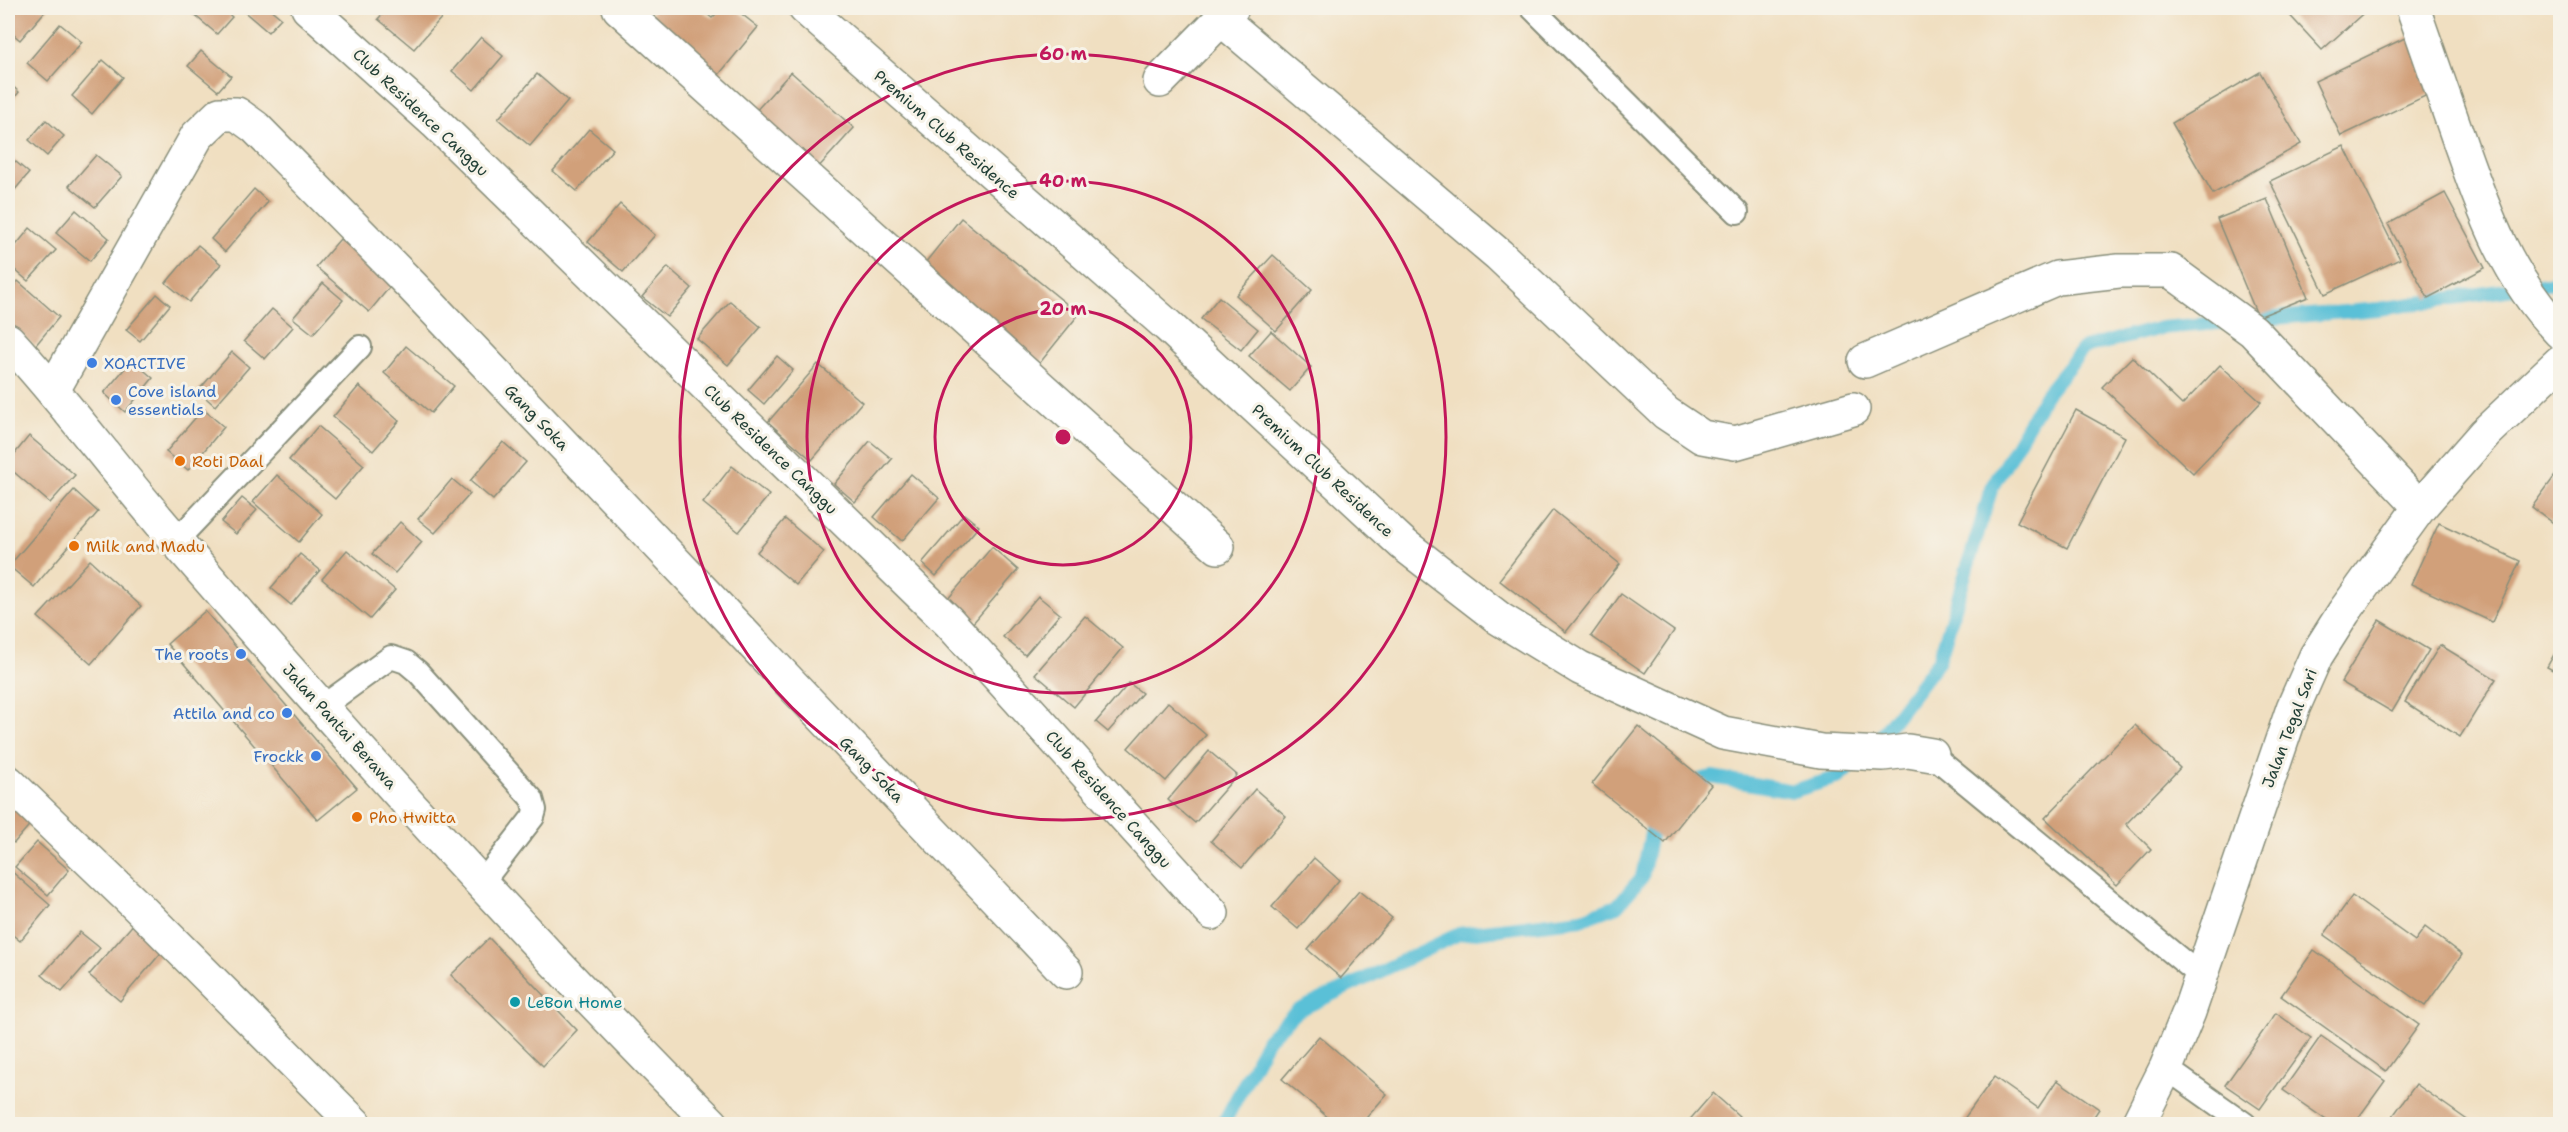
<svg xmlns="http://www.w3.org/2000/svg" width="2568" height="1132" font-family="'Shantell Sans',sans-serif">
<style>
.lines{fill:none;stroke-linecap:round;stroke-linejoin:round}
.stream{stroke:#5ac0d7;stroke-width:14}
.building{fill:#d1a07a}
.lane-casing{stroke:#888e7a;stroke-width:26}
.street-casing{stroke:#888e7a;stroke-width:36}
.secondary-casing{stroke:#888e7a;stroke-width:36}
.lane{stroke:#fff;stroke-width:22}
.street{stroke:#fff;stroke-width:33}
.secondary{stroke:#fff;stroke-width:33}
.ring{fill:none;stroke:#c2185b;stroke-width:3}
.shop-dot{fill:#3f7fe0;stroke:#f7f3e8;stroke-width:2}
.food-dot{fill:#e8710a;stroke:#f7f3e8;stroke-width:2}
.culture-dot{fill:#0f9aa8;stroke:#f7f3e8;stroke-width:2}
.labels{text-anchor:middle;stroke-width:6;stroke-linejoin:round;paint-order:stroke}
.street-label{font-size:16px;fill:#1f3d34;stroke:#f7f3e8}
.shop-label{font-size:16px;fill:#366cbe;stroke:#f7f3e8;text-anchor:end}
.food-label{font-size:16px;fill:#c56008;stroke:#f7f3e8;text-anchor:start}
.culture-label{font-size:16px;fill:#0d838f;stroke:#f7f3e8;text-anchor:start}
.centre{fill:#c2185b;stroke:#f7f3e8;stroke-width:3}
.ring-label{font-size:18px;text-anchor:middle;font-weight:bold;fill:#c2185b;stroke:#f7f3e8;stroke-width:6;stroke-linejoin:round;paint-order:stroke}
</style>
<rect width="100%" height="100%" fill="#f7f3e8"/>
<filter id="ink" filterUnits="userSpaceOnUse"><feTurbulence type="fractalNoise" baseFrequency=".0167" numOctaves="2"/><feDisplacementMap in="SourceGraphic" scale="12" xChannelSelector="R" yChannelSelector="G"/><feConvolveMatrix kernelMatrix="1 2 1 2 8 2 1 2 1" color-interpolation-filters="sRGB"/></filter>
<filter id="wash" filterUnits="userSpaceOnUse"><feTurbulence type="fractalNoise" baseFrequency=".008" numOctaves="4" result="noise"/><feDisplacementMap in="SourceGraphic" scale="24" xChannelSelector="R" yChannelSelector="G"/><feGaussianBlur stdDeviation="1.35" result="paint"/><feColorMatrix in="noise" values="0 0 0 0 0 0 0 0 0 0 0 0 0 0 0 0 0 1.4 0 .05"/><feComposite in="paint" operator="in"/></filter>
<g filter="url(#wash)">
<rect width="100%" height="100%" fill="#f0dfc1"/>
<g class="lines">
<g class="stream">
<path d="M1685,783L1712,777L1793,791L1839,777L1873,747L1939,660L1992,487L2046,394L2084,348L2161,328L2379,309L2560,282"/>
<path d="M1223,1124L1268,1039L1297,1011L1459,934L1582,919L1617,906L1642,877L1655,815"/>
</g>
</g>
<g id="blocks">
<g class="building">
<path d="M8,8H48L20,40L8,30Z"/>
<path d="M186,8H222L232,17L217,34Z"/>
<path d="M240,8H269L281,18L268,32Z"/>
<path d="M388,8H450L414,49L378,19Z"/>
<path d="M656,8H699L712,18L722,8H734L758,27L717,77L647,19Z"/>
<path d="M2283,8H2369L2322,50Z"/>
<path d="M60,24L82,42L48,81L27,63Z"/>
<path d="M2411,35L2438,90L2341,136L2315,81Z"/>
<path d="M481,37L503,56L474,90L452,71Z"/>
<path d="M201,51L231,76L218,91L188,66Z"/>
<path d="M103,60L123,77L92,114L72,96Z"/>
<path d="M791,72L854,128L816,170L753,114Z"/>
<path d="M2260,72L2301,144L2213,194L2172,123Z"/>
<path d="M537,74L568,101L530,146L498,119Z"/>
<path d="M8,82L19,92L8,106Z"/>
<path d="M46,120L64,136L47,156L29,140Z"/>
<path d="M589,129L613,149L577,191L553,171Z"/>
<path d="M2344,146L2400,259L2325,294L2270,181Z"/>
<path d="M96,155L122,176L95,207L69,186Z"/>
<path d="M9,156L29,173L8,198V158Z"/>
<path d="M254,189L268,202L225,252L211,239Z"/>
<path d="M2445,193L2485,268L2428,298L2388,224Z"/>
<path d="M2267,199L2308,297L2258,317L2217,219Z"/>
<path d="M620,204L655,235L623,272L588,242Z"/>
<path d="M76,210L109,238L90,261L56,233Z"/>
<path d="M961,218L1079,314L1035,369L917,273Z"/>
<path d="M30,228L56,250L28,281L8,264V255Z"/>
<path d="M340,239L392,284L369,312L316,267Z"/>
<path d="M198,245L221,264L189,302L166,283Z"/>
<path d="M1273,255L1312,290L1276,331L1236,295Z"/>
<path d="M668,267L692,288L667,317L642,297Z"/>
<path d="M18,281L59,317L35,346L8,323V293Z"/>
<path d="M323,283L343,300L313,334L293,318Z"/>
<path d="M157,294L170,305L140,341L126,330Z"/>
<path d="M1219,297L1258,329L1241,350L1201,319Z"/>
<path d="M730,301L761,327L728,365L697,339Z"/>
<path d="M272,309L293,327L265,359L244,341Z"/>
<path d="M1271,331L1311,367L1290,391L1249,356Z"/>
<path d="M406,346L454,386L431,413L384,373Z"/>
<path d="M232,352L249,367L215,406L198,391Z"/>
<path d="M777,356L793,370L764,404L748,390Z"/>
<path d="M2132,357L2182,405L2220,365L2261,402L2193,473L2102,387Z"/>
<path d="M132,360L153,378L125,412L104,393Z"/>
<path d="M818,364L862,402L812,460L768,422Z"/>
<path d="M359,386L399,421L373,451L333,417Z"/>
<path d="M203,409L224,427L188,470L166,452Z"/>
<path d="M2076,410L2125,437L2067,548L2017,522Z"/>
<path d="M318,426L364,465L335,499L289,460Z"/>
<path d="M29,436L75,475L50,503L8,467V462Z"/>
<path d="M870,441L892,459L855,502L834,484Z"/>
<path d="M503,442L526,462L493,500L470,481Z"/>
<path d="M732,466L769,495L739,532L703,503Z"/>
<path d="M2560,469V528L2532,507Z"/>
<path d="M911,474L939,498L902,541L874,517Z"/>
<path d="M277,475L322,514L299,542L253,502Z"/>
<path d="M452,479L470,494L435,533L418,519Z"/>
<path d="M74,490L98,512L34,587L9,566Z"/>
<path d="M242,498L257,510L236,534L221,522Z"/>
<path d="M1553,510L1620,564L1566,632L1499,580Z"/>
<path d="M964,514L979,526L936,576L922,563Z"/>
<path d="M785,519L824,552L796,585L757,552Z"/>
<path d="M400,522L422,542L395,573L372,554Z"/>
<path d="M2439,523L2520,561L2492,622L2411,584Z"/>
<path d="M992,547L1018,570L973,623L947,600Z"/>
<path d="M347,550L395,590L370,619L322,579Z"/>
<path d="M300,554L320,570L291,605L271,588Z"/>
<path d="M90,560L141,606L91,664L38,617Z"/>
<path d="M1621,594L1674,631L1645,673L1591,636Z"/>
<path d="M1038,596L1060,614L1025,655L1003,637Z"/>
<path d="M205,611L357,788L318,820L167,644Z"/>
<path d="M1085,616L1123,648L1074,707L1035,674Z"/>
<path d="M2379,620L2429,650L2392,712L2341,682Z"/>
<path d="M2560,644V674L2547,667Z"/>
<path d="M2440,645L2496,679L2460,737L2405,702Z"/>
<path d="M1129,683L1142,693L1108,732L1096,722Z"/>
<path d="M1168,702L1206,735L1166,781L1128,748Z"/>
<path d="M2135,725L2180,768L2126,824L2151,849L2117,885L2045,818Z"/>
<path d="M1638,726L1711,785L1665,843L1592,784Z"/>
<path d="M1209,751L1237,775L1195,823L1168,800Z"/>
<path d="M1255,789L1286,816L1242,868L1211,841Z"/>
<path d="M8,799L33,821L14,843L8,838Z"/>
<path d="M37,842L69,870L48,895L15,867Z"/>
<path d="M1314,858L1339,880L1298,929L1272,907Z"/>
<path d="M10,870L50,905L20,941L8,931V873Z"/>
<path d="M1359,891L1392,918L1341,978L1308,950Z"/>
<path d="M2352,896L2415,941L2425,927L2462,955L2425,1006L2324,935Z"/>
<path d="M136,921L166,947L120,1001L89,975Z"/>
<path d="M80,932L100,948L62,992L42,975Z"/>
<path d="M489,938L577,1030L543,1066L451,975Z"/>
<path d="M2314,950L2419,1025L2386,1071L2281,996Z"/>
<path d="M2276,1013L2311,1038L2260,1109L2225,1085Z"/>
<path d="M1319,1036L1387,1094L1361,1124H1336L1282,1079Z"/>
<path d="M2321,1036L2385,1081L2354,1124H2332L2283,1090Z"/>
<path d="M1994,1077L2038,1108L2057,1080L2099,1109L2089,1124H1963L1961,1123Z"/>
<path d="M2416,1084L2463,1117L2473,1124H2387Z"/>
<path d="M1713,1093L1739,1116L1731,1124H1686Z"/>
</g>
</g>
</g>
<g filter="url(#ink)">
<use href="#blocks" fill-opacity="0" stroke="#888e7a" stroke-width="1.5"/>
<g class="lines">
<defs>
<g id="lane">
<path d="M1532,8L1737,212"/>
<path d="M176,541L360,347"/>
<path d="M322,707L391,657L406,662L418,672L532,799L535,810L533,817L481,884"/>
<path d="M1932,755L2202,977"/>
<path d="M2166,1068L2245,1124"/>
</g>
<g id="street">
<path d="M308,8L436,123L949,622L1212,913"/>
<path d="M619,8L1218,547"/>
<path d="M805,8L1168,326L1403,544L1500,619L1580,668L1723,733L1821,751L1883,754L1908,751L1932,755"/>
<path d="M2413,8C2429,53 2444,98 2460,143C2485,214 2507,277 2560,332"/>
<path d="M1220,18L1499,255L1666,413L1702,437L1735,443L1853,409"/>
<path d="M1160,81L1232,8"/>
<path d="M1865,361L2057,278L2119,271H2171L2253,331L2420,507"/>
<path d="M53,390L197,136L220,114H237L255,127L413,287L1066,972"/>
<path d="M8,782L137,906L355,1124"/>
<path d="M2138,1124L2166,1068L2189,1012L2293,708L2316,656L2344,612L2420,507L2485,433L2560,362"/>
</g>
<path id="secondary" d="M8,340C68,405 120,477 178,543C350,742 526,938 712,1124"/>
</defs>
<use href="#lane" class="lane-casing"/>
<use href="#street" class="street-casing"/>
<use href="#secondary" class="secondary-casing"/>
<use href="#lane" class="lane"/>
<use href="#street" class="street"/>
<use href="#secondary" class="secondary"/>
</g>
</g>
<g class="ring">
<circle cx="1063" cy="437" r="128"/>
<circle cx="1063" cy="437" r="256"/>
<circle cx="1063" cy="437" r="383"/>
</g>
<g class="shop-dot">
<circle cx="92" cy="363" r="6"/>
<circle cx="116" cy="400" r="6"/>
<circle cx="241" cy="654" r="6"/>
<circle cx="287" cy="713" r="6"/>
<circle cx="316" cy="756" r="6"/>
</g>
<g class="food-dot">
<circle cx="180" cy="461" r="6"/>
<circle cx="74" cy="546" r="6"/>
<circle cx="357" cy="817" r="6"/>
</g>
<circle class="culture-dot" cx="515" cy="1002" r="6"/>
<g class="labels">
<g class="street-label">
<text transform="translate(421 112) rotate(43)" y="6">Club Residence Canggu</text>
<text transform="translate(947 134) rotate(41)" y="6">Premium Club Residence</text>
<text transform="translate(537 417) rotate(46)" y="6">Gang Soka</text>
<text transform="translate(771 449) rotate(44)" y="6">Club Residence Canggu</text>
<text transform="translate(1323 470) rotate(43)" y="6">Premium Club Residence</text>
<text transform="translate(340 726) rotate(48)" y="6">Jalan Pantai Berawa</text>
<text transform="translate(2289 728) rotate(-69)" y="6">Jalan Tegal Sari</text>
<text transform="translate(872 769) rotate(46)" y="6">Gang Soka</text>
<text transform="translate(1109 799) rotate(48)" y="6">Club Residence Canggu</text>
</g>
<g class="shop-label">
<text x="104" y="369" text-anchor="start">XOACTIVE</text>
<text x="128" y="397" text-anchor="start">Cove island<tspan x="128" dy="18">essentials</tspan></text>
<text x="229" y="660">The roots</text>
<text x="275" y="719">Attila and co</text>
<text x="304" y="762">Frockk</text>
</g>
<g class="food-label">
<text x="192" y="467">Roti Daal</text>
<text x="86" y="552">Milk and Madu</text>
<text x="369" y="823">Pho Hwitta</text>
</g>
<g class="culture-label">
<text x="527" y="1008">LeBon Home</text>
</g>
</g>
<circle cx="1063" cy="437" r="9" class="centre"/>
<g class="ring-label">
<text x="1063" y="60">60 m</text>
<text x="1063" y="187">40 m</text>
<text x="1063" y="315">20 m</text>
</g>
<rect width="2568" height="1132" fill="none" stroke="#f7f3e8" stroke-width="30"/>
</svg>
